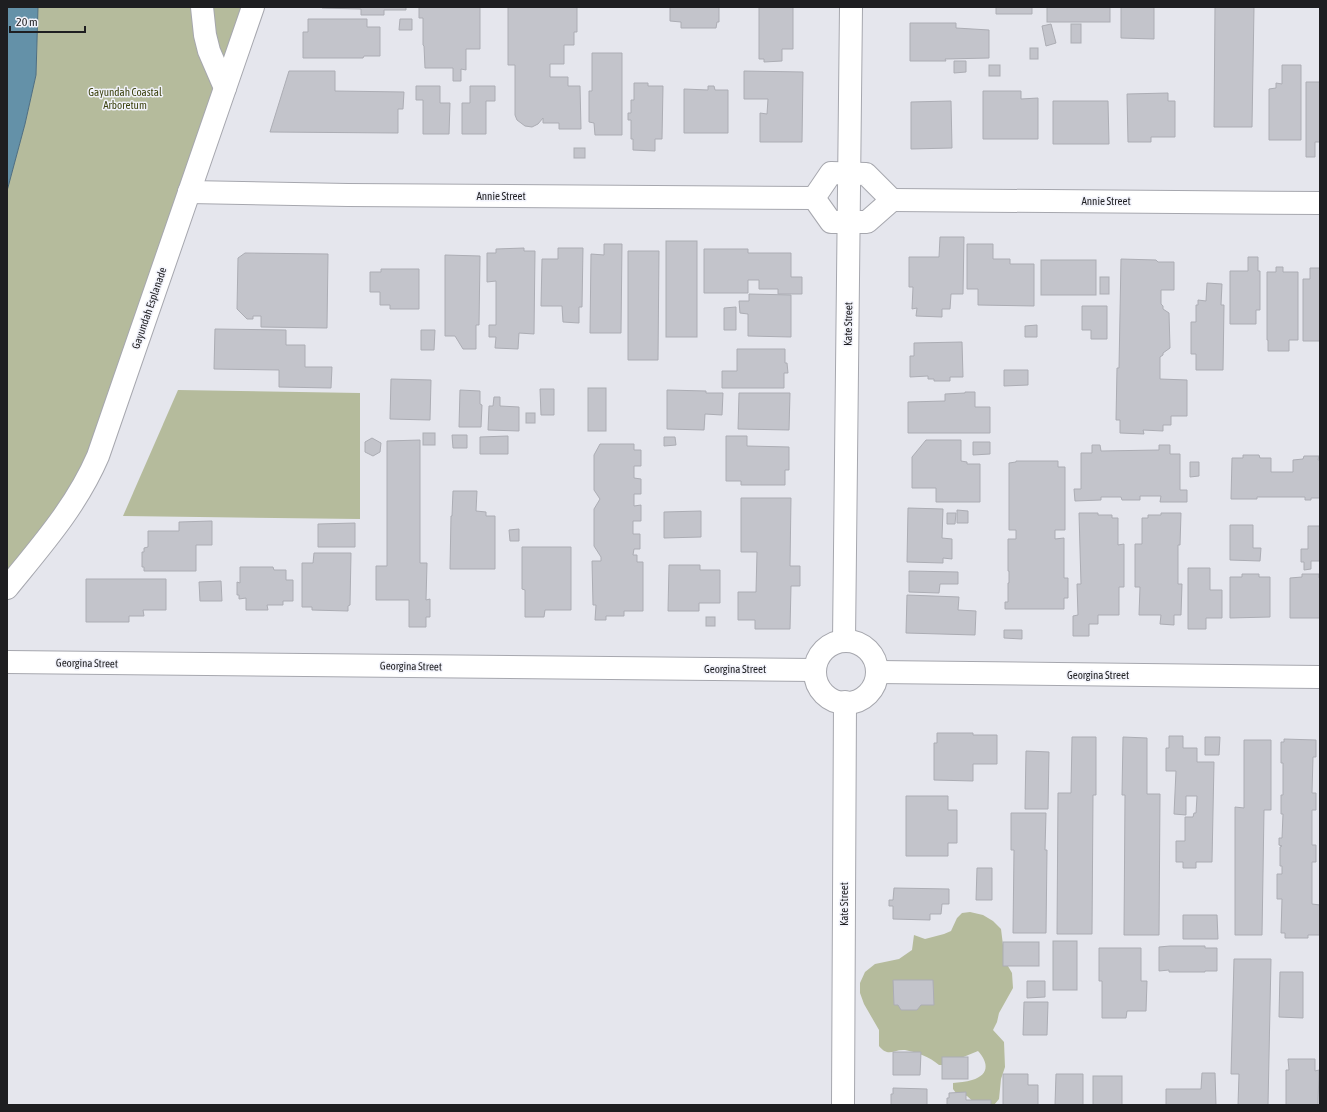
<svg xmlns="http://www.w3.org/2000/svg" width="1327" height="1112" font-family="'Asap Condensed',sans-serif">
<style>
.green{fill:#b5bb9c}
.water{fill:#6491a8;stroke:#4f6e80}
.building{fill:#c3c4cb;stroke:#acadb4}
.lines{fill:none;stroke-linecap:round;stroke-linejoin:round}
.minor-casing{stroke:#a6a7ae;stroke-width:24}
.minor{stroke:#fff;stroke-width:22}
.labels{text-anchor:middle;stroke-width:3;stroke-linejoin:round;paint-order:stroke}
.park-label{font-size:11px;fill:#3c420f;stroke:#f2f3fb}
.street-label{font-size:11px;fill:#1e1e21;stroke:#f2f3fb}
</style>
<rect width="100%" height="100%" fill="#e5e6ed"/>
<g class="green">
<path d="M38,7H253L98,456L7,588V191L25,124L36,75Z"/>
<path d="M178,390L360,393V519L123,516Z"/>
<path d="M970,912L983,915L993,921L1001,929L1005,961L1012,973L1013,988L999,1013L997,1022L993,1030L1004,1042L1005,1067L1001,1079L999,1099L994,1105H977L967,1096L956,1093L953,1089V1083C959,1082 966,1082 972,1080C989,1075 989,1063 978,1051L944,1065H939C930,1057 916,1052 905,1050C893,1049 889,1058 879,1046V1030L864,1004L860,993V983L865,972L875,964L899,959L912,950L914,935L925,939L944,934L951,931L957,918L962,913Z"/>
</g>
<path class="water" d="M7,7H38L36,75L25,124L7,191Z"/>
<g class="building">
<path d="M322,7H406V10H384V15H361V9L322,8Z"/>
<path d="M419,7H480V49H466V70L461,69V81H453V68H425L424,46L423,45V18H419Z"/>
<path d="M508,7H577V32H574V45H564V64H550V77H568V86H580L581,129H559V123H543V118L538,124L532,127L525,126L517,120L515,115V65H508Z"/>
<path d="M670,7H719V22H717L716,28H681V22L670,21Z"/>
<path d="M759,7H793V49H782V61L764,62V59H759Z"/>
<path d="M913,7H1032V14H996V7Z"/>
<rect x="1047" y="7" width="63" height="15"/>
<path d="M1121,7H1154V39L1121,38Z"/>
<path d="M1215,7H1254L1252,127H1214Z"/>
<path d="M308,19H367V27H380V56H364L363,58H303V32H308Z"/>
<path d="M400,19H412V30H399Z"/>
<path d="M910,23H956V28L989,30V58L945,59L946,61H910Z"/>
<path d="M1051,24L1056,43L1046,46L1042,26Z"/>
<rect x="1071" y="24" width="10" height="19"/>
<rect x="1030" y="48" width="8" height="11"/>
<path d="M592,53H622V135H595L594,123L589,122V91H592Z"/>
<path d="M954,61H966V72L954,73Z"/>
<rect x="989" y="65" width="11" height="11"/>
<path d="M1282,65H1301V140H1269V89L1276,88V83L1282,84Z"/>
<path d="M289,71H335V91L404,92L403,109H398V133L270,132Z"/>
<path d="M744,71L803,72L802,142H760V113L767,114L768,99H744Z"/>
<path d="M1306,82H1320V142H1315V157H1306Z"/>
<path d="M634,83H648V86H663L662,139H655V151L633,150V139H631V120H628V113H631V100H634Z"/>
<path d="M416,86H440V103H450L449,134H423V100H416Z"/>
<path d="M470,86H495V101H486V134H462V103H470Z"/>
<path d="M708,86H714L715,90H728V133H684V89L708,90Z"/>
<path d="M983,91H1021V99L1038,98V139H983Z"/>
<path d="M1168,93V101H1175V137H1151V142H1128L1127,94Z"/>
<path d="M951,101L952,148L911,149V102Z"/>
<path d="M1053,101H1108L1109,144H1053Z"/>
<rect x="574" y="148" width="11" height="10"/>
<path d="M940,237H964L963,294H951L950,309H942V317L916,316L917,308L912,309L913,287H909V257H939Z"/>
<rect x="666" y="241" width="31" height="96"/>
<path d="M604,244H622L621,333H590L591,254L604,255Z"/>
<path d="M967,244H993V259H1010V264H1034V306L978,305V289H967Z"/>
<path d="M524,248V251H535L534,334L519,333L518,349L495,348L496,337H489V325H496V281L487,282V253H496V249Z"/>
<path d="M558,248H583L582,307H579V323L563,322L562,306H541L542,259H558Z"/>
<path d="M704,249H748V253H791V277H802V294H778V289H759V280H748V293H704Z"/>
<path d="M628,251H659L658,360H628Z"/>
<path d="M245,253L328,254L327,328L261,327V316H253V319H247L237,309L238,258Z"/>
<path d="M445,255L480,256L479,325H476V349H463L455,336H445Z"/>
<path d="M1248,257H1258V271H1260V310H1256V324H1230V271H1248Z"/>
<path d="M1121,259L1156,260L1158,262H1174V290H1161V304L1163,306V309L1169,313L1170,348L1163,353V355L1160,357V379L1187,380V416H1171V425H1163V431L1143,430L1144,434L1120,433V420H1116L1117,368H1119Z"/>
<rect x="1041" y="260" width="55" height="35"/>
<path d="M1276,267H1283V272H1298V340H1289V351H1268V340H1267V272H1276Z"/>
<path d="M1310,268H1320V341H1303V279H1310Z"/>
<path d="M381,269H419V309H390V305H380V292H370V272H381Z"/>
<rect x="1100" y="277" width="9" height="17"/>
<path d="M1207,283L1222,284L1221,305H1224L1223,370H1196V354H1191V322H1196V305H1198V300L1206,301Z"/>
<path d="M749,294L791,295V337L748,336V314L740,313L739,301H749Z"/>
<path d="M1082,306H1107V339H1091V330H1082Z"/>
<path d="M736,307V330H724V308Z"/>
<path d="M1037,325V337H1025V326Z"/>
<path d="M215,329L286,330V345H305V367H332L331,388L279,387V370L214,369Z"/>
<path d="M421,330H435L434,350H421Z"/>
<path d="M962,342L963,377H950V381H934V379H928V376L910,377V356H914V343Z"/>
<path d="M737,349H785V363H787L788,373H784V388H722V371H737Z"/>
<path d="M1004,370H1028V385L1004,386Z"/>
<path d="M391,379L431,380L430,420L390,419Z"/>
<rect x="588" y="388" width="18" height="43"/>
<path d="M540,389H554V415H541Z"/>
<path d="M460,390L480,391V404L482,405L481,427H459Z"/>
<path d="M667,390L706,391V393H723L722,415L705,414L704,430L667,429Z"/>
<path d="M965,392H975V407H990V433H908V402L945,401V394L965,393Z"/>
<path d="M739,393H790L789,430L738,429Z"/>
<path d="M494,397H500V406L519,407V431L488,430L489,406H493Z"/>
<rect x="526" y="413" width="9" height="10"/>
<rect x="423" y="433" width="12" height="12"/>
<path d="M452,435H467V448H453Z"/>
<path d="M508,436V454H480V437Z"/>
<path d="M726,436H747V446L789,447V470H785V485H741V481H726Z"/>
<path d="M664,437H675L676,445L664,446Z"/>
<path d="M372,438L381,443L380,452L373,456L365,452V442Z"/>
<path d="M420,440V563H427L426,600L430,599V617H426V627H409V600H376V566H387V441Z"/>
<path d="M926,440H961V461L967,462V464H980V502H936V488H912V457Z"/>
<path d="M973,442H990V454L973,455Z"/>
<path d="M600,444H634V450H641V466H634V478L641,479V494H634V506L641,505V521H633V534H640V549H634L633,555H637V562H643V611H624V616H606V620H595L596,605H593L592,561H601V557L594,546V509L600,499L594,490V455Z"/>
<path d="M1092,445H1100L1101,451L1159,450V445H1170V454H1180V490H1187V502H1160L1161,496H1140V500H1122L1121,497H1101V500L1075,501L1074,489H1081V453H1092Z"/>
<path d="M1243,455H1259L1260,458H1271V472H1293V460L1303,459L1304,456H1319L1318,460H1320V498H1311V500H1305V497H1257V499H1231L1232,458H1243Z"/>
<path d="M1016,461H1058V467H1065V530H1055V539L1064,538V578H1068V598H1064V609H1005V602H1008V583H1009V571H1008V539H1016V530H1009V463L1016,462Z"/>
<path d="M1190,462H1199V476L1190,477Z"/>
<path d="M453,491H477L476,511L486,512V516H495V569H450L451,516H452Z"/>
<path d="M741,498H791L790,566H800V586H791L790,629H755V620H738V592H756L757,552H741Z"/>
<path d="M908,508L943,509L942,538L952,539V559L943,558V563L907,562Z"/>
<path d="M957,510L968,511V523H957Z"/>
<path d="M701,511V537L664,538V512Z"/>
<path d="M947,513H956L955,524H947Z"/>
<path d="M1079,513H1098V515H1112V518H1118V545L1124,544V587H1119V615H1098V624H1089V636H1073V616L1078,615L1077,584H1081Z"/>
<path d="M1161,513H1181L1180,545H1178V584H1182L1181,615H1174V625L1160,624L1161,615H1139L1140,587H1135V544H1142V518H1148V515H1161Z"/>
<path d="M212,521V545H196V571H144V567H142V552H144V548L148,547V531H179V522Z"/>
<path d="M355,523V547H318V524Z"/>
<path d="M1230,525H1253V548H1261L1260,561L1230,560Z"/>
<path d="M1308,526H1320V561H1311V569L1304,570V562H1301V549H1308Z"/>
<path d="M519,529V541H510L509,530Z"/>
<path d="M522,547H571V610H545L544,617H525V590L522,589Z"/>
<path d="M314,553H351L350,605L348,606V611L312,610V607H302V563H313Z"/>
<path d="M669,565H700V570H720V603H699V611H668Z"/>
<path d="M240,567H273L274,570H286V580H293V601H283V605H267L268,610H246V598L239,599V595H237V582L240,583Z"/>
<path d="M1188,568H1210V590H1222V618H1206V629H1188Z"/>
<path d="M909,571L958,572V584H940L939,593L909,592Z"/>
<path d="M1242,574H1259V577H1270V617L1230,618V577H1242Z"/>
<path d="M1302,574H1319V578H1320V618H1290V578L1302,577Z"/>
<path d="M86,579H166V610H143L144,616H129V622H86Z"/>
<path d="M221,581L222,601H200L199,582Z"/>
<path d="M907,595L959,597L958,610L976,611L975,635L906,633Z"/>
<rect x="706" y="617" width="9" height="9"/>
<path d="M1004,630H1022V639L1004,638Z"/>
<path d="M937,733H973V735H997V764H973V781L934,780V743H937Z"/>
<path d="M1169,736H1183V748H1197V762H1214L1212,862H1196V868H1183V862H1176V841H1185V817H1193L1194,813H1196L1197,796H1186V815L1174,814L1176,771H1166V748H1169Z"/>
<path d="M1072,737H1096V795H1093L1092,934H1057L1058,793H1071Z"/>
<path d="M1123,737L1147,738V794H1160L1159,935H1124L1125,795H1122Z"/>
<path d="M1205,737H1220L1219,755H1205Z"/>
<path d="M1284,739L1316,740V757H1313L1312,793H1316V810H1312V845H1316V862H1312V904L1320,905V935H1308V938H1285V933H1281L1282,899H1277V874H1282V866H1280V847L1282,846L1279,845V838H1282L1283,814H1281V795H1283V763H1281V742H1284Z"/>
<path d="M1244,740H1271V810H1264L1262,935H1235V807L1244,808Z"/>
<path d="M1026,751L1049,752L1048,809H1025Z"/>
<path d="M906,796H948V810H957V843H948V856H906Z"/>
<path d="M1011,813H1046L1045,850H1047L1046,933H1013L1014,850H1011Z"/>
<path d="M977,868H992V900H976Z"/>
<path d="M894,888L949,889V904H942L941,914H930V920L893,919V906H889V900H893Z"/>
<path d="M1183,915H1217L1218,939H1183Z"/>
<rect x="1053" y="941" width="24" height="49"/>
<rect x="1003" y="942" width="36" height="24"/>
<path d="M1170,946H1205V948H1217V971H1205V972H1169V970L1159,971V947Z"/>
<path d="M1099,948H1141V981H1147L1146,1011H1127L1126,1018H1102V981H1099Z"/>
<path d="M1234,959H1271L1268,1105H1238L1239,1074H1231Z"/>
<path d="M1280,972H1303V1018L1279,1017Z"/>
<path d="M893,980H933L934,1005H921L917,1010H901L898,1005H894Z"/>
<path d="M1027,981H1045V997L1027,998Z"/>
<path d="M1024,1002H1048L1047,1035H1023Z"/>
<path d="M893,1052H921L920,1075H893Z"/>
<rect x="942" y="1057" width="26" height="22"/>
<path d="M1288,1059H1315V1071L1319,1070L1318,1105H1286V1070H1289Z"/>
<path d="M1202,1073H1215L1216,1105H1166V1089H1201Z"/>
<path d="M1003,1074H1028V1085H1038V1105H1003Z"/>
<path d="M1056,1074H1083V1105H1055Z"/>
<rect x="1093" y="1076" width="29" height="29"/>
<path d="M893,1088L927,1089V1105H886H891V1094H893Z"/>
<path d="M966,1092V1100H991V1105H947V1098H949V1093Z"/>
</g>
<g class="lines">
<defs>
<g id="minor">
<path d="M202,7L205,35L209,51L225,88"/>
<path d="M831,173L866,174L892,200L867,222H831L814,198Z"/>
<path d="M189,192L348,195L814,198"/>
<path d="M892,200L1320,203"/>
<path d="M7,588C41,546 76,507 98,456L253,7"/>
<path d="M844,641L851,7"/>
<circle cx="846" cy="672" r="31"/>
<path d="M7,662L815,670"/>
<path d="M877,672L1320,677"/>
<path d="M843,1105L845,702"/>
</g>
</defs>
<use href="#minor" class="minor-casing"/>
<use href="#minor" class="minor"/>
</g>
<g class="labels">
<g class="park-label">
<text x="125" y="96">Gayundah Coastal<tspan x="125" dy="13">Arboretum</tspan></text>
</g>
<g class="street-label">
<text x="501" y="200">Annie Street</text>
<text x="1106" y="205">Annie Street</text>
<text transform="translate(149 308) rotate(-71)" y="4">Gayundah Esplanade</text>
<text transform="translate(848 324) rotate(-89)" y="4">Kate Street</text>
<text transform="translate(87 663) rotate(1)" y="4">Georgina Street</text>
<text transform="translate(411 666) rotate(1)" y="4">Georgina Street</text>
<text x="735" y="673">Georgina Street</text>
<text x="1098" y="679">Georgina Street</text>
<text transform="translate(844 904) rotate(-90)" y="4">Kate Street</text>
</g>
</g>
<rect width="1327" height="1112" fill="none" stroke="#1e1e21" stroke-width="16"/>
<path d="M10 26v6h75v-6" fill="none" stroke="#1e1e21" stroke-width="2"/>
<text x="16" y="26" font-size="12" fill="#1e1e21" stroke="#f2f3fb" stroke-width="3" paint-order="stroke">20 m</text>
</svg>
